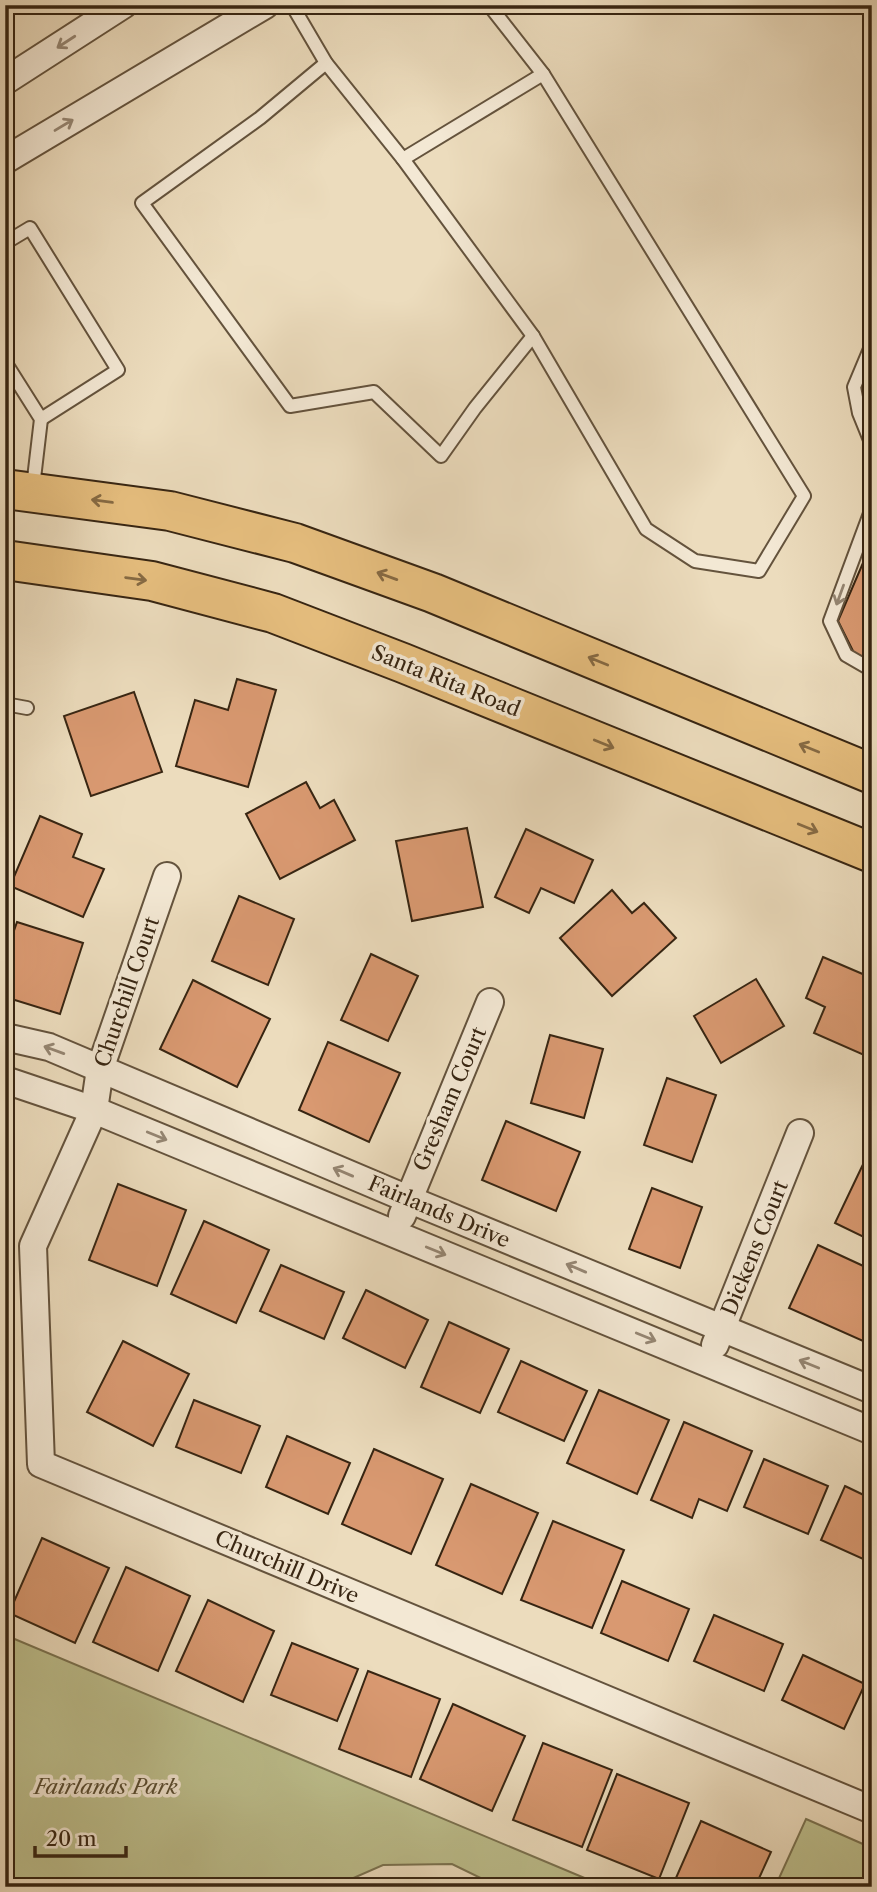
<svg xmlns="http://www.w3.org/2000/svg" width="877" height="1892" font-family="'Libre Caslon Text',serif">
<style>
.green{fill:#bdbf8d;stroke:#7a7250;stroke-width:2}
.building{fill:#d99971;stroke:#372512;stroke-width:2}
.lines{fill:none;stroke-linecap:round;stroke-linejoin:round}
.lane-casing{stroke:#64533d;stroke-width:16}
.street-casing{stroke:#64533d;stroke-width:30}
.primary-casing{stroke:#372512;stroke-width:42}
.lane{stroke:#f3e8d4;stroke-width:12}
.street{stroke:#f3e8d4;stroke-width:26}
.primary{stroke:#e6be7e;stroke-width:38}
.oneway{stroke:#958673}
.oneway2{stroke:#866a43}
.labels{text-anchor:middle;stroke-width:7;stroke-linejoin:round;paint-order:stroke}
.street-label{font-size:21px;fill:#372512;stroke:#f3e8d4}
.park-label{font-size:21px;font-style:italic;fill:#584c31;stroke:#f3e8d4}
</style>
<rect width="100%" height="100%" fill="#ecdcbd"/>
<filter id="stains"><feTurbulence type="fractalNoise" baseFrequency=".00286" numOctaves="4"/><feColorMatrix values="0 0 0 0 .2 0 0 0 0 .09 0 0 0 0 .02 0 0 0 .5 -.17"/></filter>
<radialGradient id="worn" r=".72"><stop offset=".6" stop-color="#630" stop-opacity="0"/><stop offset="1" stop-color="#630" stop-opacity=".3"/></radialGradient>
<g class="green">
<path d="M5,1635L606,1887H499L452,1864L383,1865L333,1887H5Z"/>
<path d="M806,1819L872,1848V1887H775Z"/>
</g>
<g class="building">
<path d="M872,542V661L854,653L838,621Z"/>
<path d="M237,679L276,690L248,787L176,766L195,700L228,710Z"/>
<path d="M134,692L162,772L91,796L64,716Z"/>
<path d="M306,782L320,808L334,800L355,840L280,879L246,814Z"/>
<path d="M40,816L82,834L73,857L104,869L83,917L10,886Z"/>
<path d="M467,828L483,907L412,921L396,841Z"/>
<path d="M526,829L593,860L574,903L541,888L529,913L495,897Z"/>
<path d="M612,890L632,913L644,903L676,938L612,996L560,938Z"/>
<path d="M239,896L294,919L268,985L212,961Z"/>
<path d="M17,922L83,943L60,1014L5,997V944L9,945Z"/>
<path d="M371,954L418,976L388,1041L341,1020Z"/>
<path d="M823,957L872,978V1036L864,1055L814,1033L825,1007L806,998Z"/>
<path d="M756,979L784,1026L721,1063L694,1016Z"/>
<path d="M193,980L270,1019L237,1087L160,1049Z"/>
<path d="M550,1035L603,1049L584,1118L531,1103Z"/>
<path d="M328,1042L400,1073L369,1142L299,1110Z"/>
<path d="M667,1078L716,1095L692,1162L644,1145Z"/>
<path d="M506,1121L580,1152L556,1211L482,1180Z"/>
<path d="M867,1156L872,1159V1241L835,1223Z"/>
<path d="M118,1184L186,1210L157,1286L89,1260Z"/>
<path d="M652,1188L702,1207L680,1268L629,1249Z"/>
<path d="M204,1221L269,1250L236,1323L171,1294Z"/>
<path d="M818,1245L872,1270V1323L863,1341L789,1308Z"/>
<path d="M281,1265L344,1292L324,1339L260,1311Z"/>
<path d="M366,1290L428,1320L405,1368L343,1338Z"/>
<path d="M449,1322L509,1349L480,1413L421,1387Z"/>
<path d="M123,1341L189,1374L153,1446L87,1412Z"/>
<path d="M521,1361L587,1391L564,1441L498,1412Z"/>
<path d="M599,1390L669,1420L637,1494L567,1463Z"/>
<path d="M194,1400L260,1426L241,1473L176,1447Z"/>
<path d="M684,1422L752,1451L727,1511L699,1499L692,1518L651,1500Z"/>
<path d="M287,1436L350,1463L328,1514L266,1487Z"/>
<path d="M374,1449L443,1479L411,1554L342,1524Z"/>
<path d="M764,1459L828,1486L808,1534L744,1507Z"/>
<path d="M471,1484L538,1513L502,1594L436,1565Z"/>
<path d="M845,1486L872,1499V1563L821,1540Z"/>
<path d="M553,1521L624,1550L592,1628L521,1600Z"/>
<path d="M42,1538L109,1568L75,1643L9,1613Z"/>
<path d="M126,1567L190,1596L158,1671L93,1642Z"/>
<path d="M622,1581L689,1609L668,1661L601,1633Z"/>
<path d="M208,1600L274,1631L243,1702L176,1671Z"/>
<path d="M714,1615L783,1644L764,1691L694,1661Z"/>
<path d="M292,1643L358,1669L337,1721L271,1695Z"/>
<path d="M803,1655L865,1684L844,1729L782,1700Z"/>
<path d="M368,1671L440,1699L411,1777L339,1749Z"/>
<path d="M453,1704L525,1736L492,1811L420,1779Z"/>
<path d="M543,1743L612,1770L582,1847L513,1820Z"/>
<path d="M617,1774L689,1803L659,1879L587,1850Z"/>
<path d="M701,1821L771,1852L755,1887H672Z"/>
</g>
<g class="lines">
<defs>
<g id="lane">
<path d="M292,5L326,63L403,159L533,336L646,529L695,561L759,571L804,496L543,74L489,5"/>
<path d="M326,63L260,118L142,203L290,406L374,392L441,456L475,408L533,336"/>
<path d="M403,159L543,74"/>
<path d="M5,243L30,228L118,370L41,419"/>
<path d="M872,344L854,387L859,413L872,445"/>
<path d="M5,362L41,419L33,487"/>
<path d="M872,508L830,621L846,655L872,670"/>
<path d="M5,704L27,708"/>
</g>
<g id="street">
<path d="M5,81L123,5"/>
<path d="M5,160L265,5"/>
<path d="M167,876L100,1069L94,1110L33,1246L41,1464L872,1810"/>
<path d="M5,1037L49,1047L408,1199L872,1390"/>
<path d="M5,1080L94,1110L872,1431"/>
<path d="M402,1216L490,1002"/>
<path d="M715,1345L800,1133"/>
</g>
<g id="primary">
<path d="M5,489L170,511L295,543L433,593L872,774"/>
<path d="M5,560L152,581L273,613L403,663L872,853"/>
</g>
</defs>
<use href="#lane" class="lane-casing"/>
<use href="#street" class="street-casing"/>
<use href="#primary" class="primary-casing"/>
<use href="#lane" class="lane"/>
<use href="#street" class="street"/>
<use href="#primary" class="primary"/>
</g>
<defs><path id="oneway-shaft" d="M-6 0H5M1.5-3L5.5 0L1.5 3" fill="none" stroke-width="1.6" stroke-linecap="round" stroke-linejoin="round" transform="scale(1.75)"/></defs>
<g class="oneway">
<use href="#oneway-shaft" transform="translate(66 42) rotate(147)"/>
<use href="#oneway-shaft" transform="translate(64 125) rotate(-31)"/>
<use href="#oneway-shaft" transform="translate(840 595) rotate(110)"/>
<use href="#oneway-shaft" transform="translate(54 1050) rotate(-160)"/>
<use href="#oneway-shaft" transform="translate(157 1136) rotate(22)"/>
<use href="#oneway-shaft" transform="translate(343 1172) rotate(-157)"/>
<use href="#oneway-shaft" transform="translate(436 1251) rotate(22)"/>
<use href="#oneway-shaft" transform="translate(576 1268) rotate(-157)"/>
<use href="#oneway-shaft" transform="translate(646 1337) rotate(22)"/>
<use href="#oneway-shaft" transform="translate(809 1364) rotate(-158)"/>
</g>
<g class="oneway2">
<use href="#oneway-shaft" transform="translate(102 501) rotate(-172)"/>
<use href="#oneway-shaft" transform="translate(387 576) rotate(-160)"/>
<use href="#oneway-shaft" transform="translate(136 579) rotate(8)"/>
<use href="#oneway-shaft" transform="translate(598 661) rotate(-158)"/>
<use href="#oneway-shaft" transform="translate(604 744) rotate(22)"/>
<use href="#oneway-shaft" transform="translate(809 748) rotate(-158)"/>
<use href="#oneway-shaft" transform="translate(808 828) rotate(22)"/>
</g>
<g class="labels">
<g class="street-label">
<text transform="translate(446 681) rotate(22)" y="7">Santa Rita Road</text>
<text transform="translate(127 992) rotate(-71)" y="7">Churchill Court</text>
<text transform="translate(450 1099) rotate(-67)" y="7">Gresham Court</text>
<text transform="translate(439 1212) rotate(23)" y="7">Fairlands Drive</text>
<text transform="translate(755 1248) rotate(-68)" y="7">Dickens Court</text>
<text transform="translate(287 1567) rotate(23)" y="7">Churchill Drive</text>
</g>
<g class="park-label">
<text x="106" y="1794">Fairlands Park</text>
</g>
</g>
<rect width="877" height="1892" fill="none" stroke="#ecdcbd" stroke-width="28"/>
<rect x="7" y="7" width="863" height="1878" fill="none" stroke="#372512" stroke-width="3.5"/>
<rect x="14" y="14" width="849" height="1864" fill="none" stroke="#372512" stroke-width="2"/>
<path d="M35 1846v10h91v-10" fill="none" stroke="#372512" stroke-width="3.5"/>
<text x="46" y="1846" font-size="21" fill="#372512" stroke="#f3e8d4" stroke-width="5" paint-order="stroke">20 m</text>
<rect width="100%" height="100%" filter="url(#stains)"/>
<rect width="100%" height="100%" fill="url(#worn)"/>
</svg>
